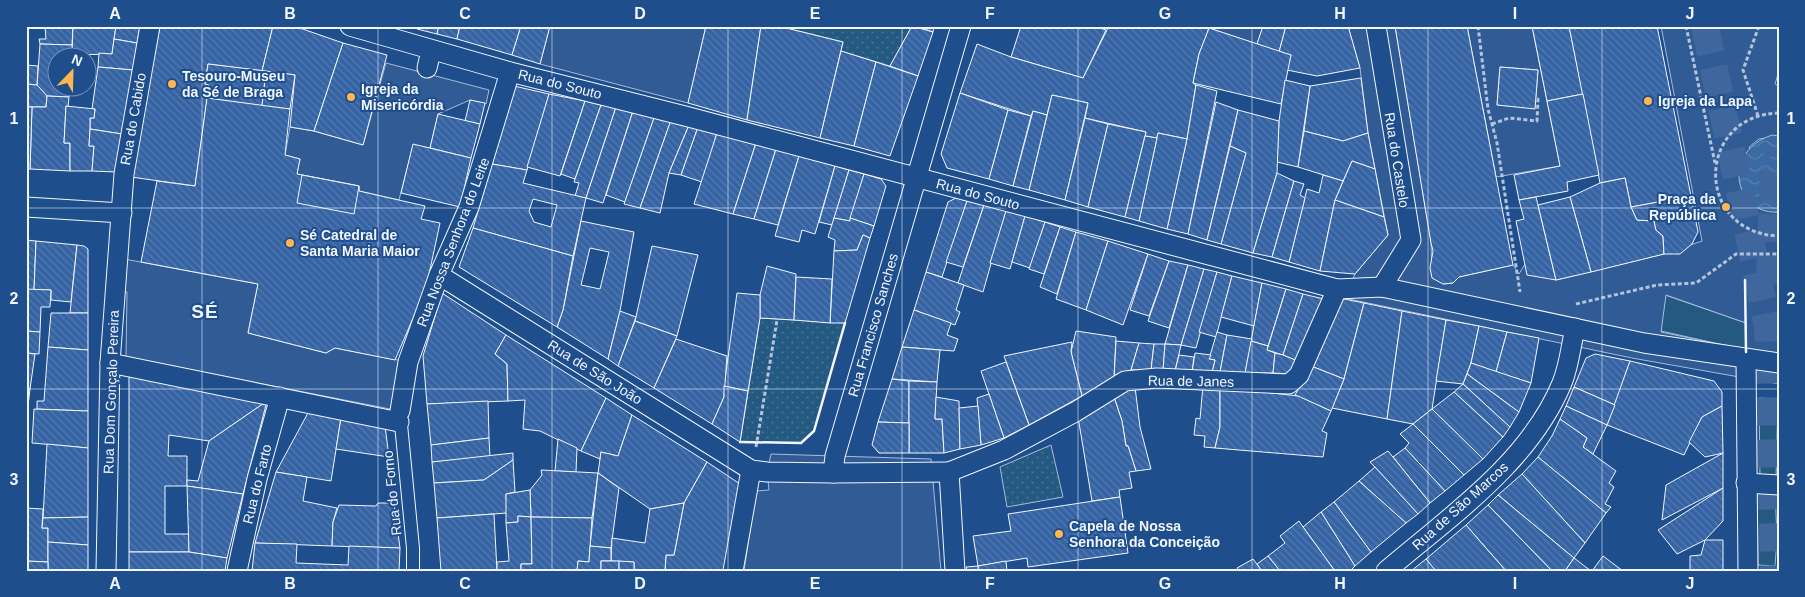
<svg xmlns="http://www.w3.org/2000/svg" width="1805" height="597" font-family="Arial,sans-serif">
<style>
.grass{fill:#245a82;stroke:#a8bbd7}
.park{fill:url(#park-dots);stroke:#a8bbd7}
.parking{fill:#305b95;stroke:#a8bbd7;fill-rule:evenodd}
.water{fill:url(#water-waves);stroke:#a8bbd7}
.building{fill:url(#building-back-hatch);stroke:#f2f6ff;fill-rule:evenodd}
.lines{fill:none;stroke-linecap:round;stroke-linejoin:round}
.secondary-tunnel{stroke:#3f679d;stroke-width:28;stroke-dasharray:28 14;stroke-linecap:butt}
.service-casing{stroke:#f2f6ff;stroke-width:14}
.pedestrian-casing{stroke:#f2f6ff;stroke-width:21}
.path{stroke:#b3c4dc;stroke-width:3;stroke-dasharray:4 2.5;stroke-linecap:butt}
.service{stroke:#1f4e8c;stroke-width:12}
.pedestrian{stroke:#1f4e8c;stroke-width:19}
.wall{stroke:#f2f6ff;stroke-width:2.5}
.grid{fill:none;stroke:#f2f6ff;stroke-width:1;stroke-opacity:0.55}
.poi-dot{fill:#ffb74d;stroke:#1f4e8c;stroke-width:2}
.labels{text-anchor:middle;stroke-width:4;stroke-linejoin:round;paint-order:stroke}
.poi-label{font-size:14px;font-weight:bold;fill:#f2f6ff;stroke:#1f4e8c;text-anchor:start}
.street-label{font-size:14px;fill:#f2f6ff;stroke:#1f4e8c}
.district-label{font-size:19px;font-weight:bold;letter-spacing:1px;fill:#f2f6ff;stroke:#1f4e8c}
.neatline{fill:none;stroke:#f2f6ff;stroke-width:2}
.grid-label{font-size:16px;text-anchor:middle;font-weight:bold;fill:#f2f6ff}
</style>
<defs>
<pattern id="park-dots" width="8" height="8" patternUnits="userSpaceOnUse" patternTransform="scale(1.25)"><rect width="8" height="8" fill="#245a82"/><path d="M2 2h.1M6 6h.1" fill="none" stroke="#447295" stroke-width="1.8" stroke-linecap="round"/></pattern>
<pattern id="water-waves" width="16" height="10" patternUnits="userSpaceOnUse" patternTransform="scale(1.25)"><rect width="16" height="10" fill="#3b69a3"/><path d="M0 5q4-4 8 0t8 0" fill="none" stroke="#587fb1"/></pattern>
<pattern id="building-back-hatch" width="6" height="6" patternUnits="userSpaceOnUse" patternTransform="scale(1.25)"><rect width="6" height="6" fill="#3563a3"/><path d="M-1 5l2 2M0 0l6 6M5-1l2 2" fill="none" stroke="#537ab1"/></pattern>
</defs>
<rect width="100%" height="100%" fill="#1f4e8c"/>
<g class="grass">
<path d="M1665,295L1746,323V350L1661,331Z"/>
<path d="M1759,398L1778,399L1776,479H1760Z"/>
<path d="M1757,488H1775L1777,539L1775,566L1758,565Z"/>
</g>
<g class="park">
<path d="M778,26H912L890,66L841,51L843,42Z"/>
<path d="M760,318L845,323L814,431L801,443L740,442Z"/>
<path d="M1051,445L1063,497L1007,507L1000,467Z"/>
</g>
<g class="parking">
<path d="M550,26H706L688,103L540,64Z"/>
<path d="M1210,26H1263L1257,44L1209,28Z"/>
<path d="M1348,26H1395L1431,242L1432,277L1444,284L1453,283L1459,277L1513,265L1519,274L1525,264L1556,280L1664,254L1702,241L1661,26H1779V71L1775,84L1779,86V136L1759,139L1749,147L1775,212H1779V384L1632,358L1344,298L1355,274L1388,235L1368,133L1360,68ZM1666,295L1746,323V350L1661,332Z"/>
<path d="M1467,26H1532L1560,166L1496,177ZM1500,67L1538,70L1535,108L1497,105Z"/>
<path d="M386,63L489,90L486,104L470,100L438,114L430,148L413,145L399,200L359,191V186L297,174L300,159L285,155L290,127L314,131L363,145Z"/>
<path d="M119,258L258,284L248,333L326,353L335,348L408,362L400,411L126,357L127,292L116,290Z"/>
<path d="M771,454L931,459L941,571H744L756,491L769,490L767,472Z"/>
</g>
<path class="water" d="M1772,135L1779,136V212C1736,216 1719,153 1772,135Z"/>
<g class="building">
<path d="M52,26H73L72,45L40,44L39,39H46L45,27Z"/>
<path d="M73,26H116L112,54L72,55Z"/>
<path d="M116,26H140L137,43L114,39Z"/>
<path d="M160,26H273L262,71L208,64L205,84L209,85L195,186L131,177Z"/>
<path d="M273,26H294L343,43L314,131L290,127L295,75L262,71Z"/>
<path d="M417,26H439L437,34L417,29Z"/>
<path d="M439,26H460L457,39L437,34Z"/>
<path d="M460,26H521L512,55L457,39Z"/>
<path d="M521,26H550L540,64L512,55Z"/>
<path d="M706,26H761L747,120L688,103Z"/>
<path d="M761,26H778L843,42L820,138L747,120Z"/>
<path d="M912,26L933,32L918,76L890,66Z"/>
<path d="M916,26H934L933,32Z"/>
<path d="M1021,26H1095L1106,30L1083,78L1011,57Z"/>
<path d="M1109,26H1210L1199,54L1193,83L1196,85L1187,139L1158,133L1157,138L1145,136L1146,132L1085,118L1088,103L1052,95L1047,115L1033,111L1031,116L960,93L977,44L1011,57L1083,78Z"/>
<path d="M1263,26H1286L1279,52L1257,44Z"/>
<path d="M1286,26H1348L1360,68L1317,76L1287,70L1291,55L1279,52Z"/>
<path d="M1395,26H1467L1513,265L1459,277L1453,283L1443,284L1432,278L1430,268L1433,251L1431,243Z"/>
<path d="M1532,26H1569L1583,94L1547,101Z"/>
<path d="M1569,26H1657L1691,196L1631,207L1625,178L1600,183Z"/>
<path d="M1209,28L1291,55L1281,104L1193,83L1199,54Z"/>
<path d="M114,39L137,43L133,70L98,67L99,53L112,54Z"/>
<path d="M343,43L387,55L363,145L314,131Z"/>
<path d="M40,44L72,45V58H58V88H70L69,97L47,96L37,85Z"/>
<path d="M841,51L876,62L854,146L820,138Z"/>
<path d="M876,62L918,76L890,156L854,146Z"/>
<path d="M208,64L266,71L262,106L207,98L209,85L205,84Z"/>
<path d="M26,65L38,66L37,85L26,84Z"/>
<path d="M98,67L133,70L122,134L90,129V118H94L95,109H92Z"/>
<path d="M1500,67L1538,70L1535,109L1497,105Z"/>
<path d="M266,71L295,75L290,109L262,106Z"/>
<path d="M1361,78L1368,133L1343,141L1304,131L1310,86Z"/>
<path d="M1285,80L1310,86L1298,167L1277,162L1279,121Z"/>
<path d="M26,84L37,85L47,96L46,107H26Z"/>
<path d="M1196,85L1217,91L1188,234L1167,229L1187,139Z"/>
<path d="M514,86L549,94L527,170L492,164Z"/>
<path d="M960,93L1008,110L989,179L947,168L941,154Z"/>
<path d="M549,94L585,101L560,176L527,167Z"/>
<path d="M1583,94L1599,175L1567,182L1568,191L1519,200L1514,175L1560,166L1547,101Z"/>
<path d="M1052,95L1088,103L1065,200L1029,190Z"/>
<path d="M47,96L69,97L68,107L66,106L64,143H70V171L30,169L32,107H46Z"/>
<path d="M207,98L290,109L285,155L300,159L297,174L359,186V191L425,206L421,219L440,223L426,288L395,360L335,348L326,353L248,333L258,284L141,262L157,181L195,186Z"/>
<path d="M470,100L485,103L480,124L465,121Z"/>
<path d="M585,101L601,105L575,179L561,174Z"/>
<path d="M1216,102L1238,110L1207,240L1188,234Z"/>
<path d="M601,105L616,107L586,198L575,196L579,183L574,182Z"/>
<path d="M66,106L95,109L94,118H90V129L89,146H94L92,171H70V143H64Z"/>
<path d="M26,107H32L30,169H26Z"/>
<path d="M616,107L633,111L603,203L586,198Z"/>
<path d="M1008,110L1031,116L1013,186L989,179Z"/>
<path d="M1238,110L1279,121L1277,173L1253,253L1221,244L1246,153L1230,146Z"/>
<path d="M633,111L655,115L625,202L606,195Z"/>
<path d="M1033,111L1047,115L1029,190L1013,186Z"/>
<path d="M438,114L480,124L471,158L430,148Z"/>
<path d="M655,115L671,120L640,208L624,204Z"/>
<path d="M1085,118L1108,124L1088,207L1065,200Z"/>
<path d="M671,120L689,125L669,173L660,213L640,208Z"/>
<path d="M1108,124L1146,132L1125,217L1088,207Z"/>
<path d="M689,125L698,127L681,175L669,173Z"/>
<path d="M698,127L717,133L702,182L681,175Z"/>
<path d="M90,129L122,134L116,172L92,171L94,146H89Z"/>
<path d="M1304,131L1343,141L1368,133L1375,169L1352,161L1343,181L1298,167Z"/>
<path d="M717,133L756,143L733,214L694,204Z"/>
<path d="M1158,133L1187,139L1167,229L1139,221Z"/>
<path d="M1145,136L1157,138L1139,221L1125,217Z"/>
<path d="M756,143L776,149L754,219L733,214Z"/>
<path d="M413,144L471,158L460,207L401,193Z"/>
<path d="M1230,146L1246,153L1221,244L1207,240Z"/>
<path d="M776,149L799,156L778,225L754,219Z"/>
<path d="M799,156L835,166L815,234L802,230L799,242L775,236Z"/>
<path d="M1352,161L1375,169L1384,217L1335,200Z"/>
<path d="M492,164L527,170L523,183L586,198L573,256L473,228ZM533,199L557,205L551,227L534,222L529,211Z"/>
<path d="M835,166L849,170L832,225L819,222Z"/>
<path d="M849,170L864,174L850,221L834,218Z"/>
<path d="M1277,173L1294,181L1272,257L1253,253Z"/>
<path d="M864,174L881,179L886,186L874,226L850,218Z"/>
<path d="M302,175L359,186L354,214L297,203Z"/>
<path d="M1323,175L1343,181L1335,200L1320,271L1289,262L1307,189L1319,193Z"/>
<path d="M1625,178L1631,207L1637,220L1654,221L1656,230L1663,236L1664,254L1591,272L1570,197L1600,183Z"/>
<path d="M1294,181L1304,184L1300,195L1305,198L1289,262L1272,257Z"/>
<path d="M1691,196L1698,232L1692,244L1680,254H1664L1663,236L1656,230L1654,221L1637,220L1631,207Z"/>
<path d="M1536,197L1538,205L1556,280L1527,275L1516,221L1524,219L1519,200Z"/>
<path d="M1570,197L1591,272L1556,280L1538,205Z"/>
<path d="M956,198L967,201L942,277L926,272L948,202Z"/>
<path d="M1335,200L1384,217L1388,235L1355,274L1320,271Z"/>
<path d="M967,201L984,205L963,267L946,262Z"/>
<path d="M984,205L1006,211L983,292L958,283Z"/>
<path d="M1006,211L1025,216L1010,269L990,263Z"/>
<path d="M1025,216L1045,222L1030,268L1012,262Z"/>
<path d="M834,218L850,221V218L874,226L870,238L863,235L857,250L834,251L835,240L828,237Z"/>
<path d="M581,221L634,232L620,311L608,359L557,327L563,310ZM590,248L609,252L600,289L581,285Z"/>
<path d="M1045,222L1060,227L1044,274L1029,269Z"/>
<path d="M1060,227L1076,232L1057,294L1040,287Z"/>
<path d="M473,228L573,256L563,310L557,327L459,267Z"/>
<path d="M1076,232L1108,241L1086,310L1056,299Z"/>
<path d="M863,235L870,238L845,323H830L834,251L857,250Z"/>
<path d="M26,240L36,241L34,290L26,289Z"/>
<path d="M36,241L77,245L71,302L51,300V290H34Z"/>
<path d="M1108,241L1148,254L1123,325L1086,310Z"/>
<path d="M77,245L84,246L88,249V313H70Z"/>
<path d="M652,246L698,255L677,336L635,321Z"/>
<path d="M1148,254L1169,261L1149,316L1130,310Z"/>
<path d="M1169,261L1188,265L1169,328L1148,321Z"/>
<path d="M1188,265L1204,269L1181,345L1165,344Z"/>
<path d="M767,266L796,274L794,320L760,318V295Z"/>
<path d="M1204,269L1217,272L1196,348L1181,345Z"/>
<path d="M926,272L964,285L956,310L960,312L955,325L914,310Z"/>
<path d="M1217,272L1232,276L1216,337L1199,332Z"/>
<path d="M1232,276L1262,283L1254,326L1221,317Z"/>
<path d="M796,277L832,279L830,323L794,320Z"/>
<path d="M1262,283L1286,289L1268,346L1251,341Z"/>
<path d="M26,289L51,290L50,307H41L40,332L26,331Z"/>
<path d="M1286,289L1303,294L1283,355L1267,350Z"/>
<path d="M442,293L506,335L495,354L507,364L508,401L427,404L423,356Z"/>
<path d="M737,293L760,295V318L748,391L724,386Z"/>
<path d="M1303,294L1328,300L1300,362L1283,355Z"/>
<path d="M1339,298L1364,303L1344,379L1311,366Z"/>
<path d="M1364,303L1402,311L1387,419L1332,408L1344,379Z"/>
<path d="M914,310L951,323L947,335L958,339L954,351L902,347Z"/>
<path d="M620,311L636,317L618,366L608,359Z"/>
<path d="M1402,311L1446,320L1432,409L1413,424L1387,419Z"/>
<path d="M51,313H88V350L48,347Z"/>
<path d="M1446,320L1479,326L1471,363L1463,384L1436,381Z"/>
<path d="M635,321L677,336L654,388L618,366Z"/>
<path d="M1479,326L1507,332L1496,372L1471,363Z"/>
<path d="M26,331L40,332L39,354L26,353Z"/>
<path d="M1076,331L1116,337L1114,379L1082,396L1071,352Z"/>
<path d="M1217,332L1227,335L1220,372H1212L1215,360L1209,359Z"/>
<path d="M1507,332L1539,338L1531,383L1496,372Z"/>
<path d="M506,335L606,398L581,451L540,431L523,429L525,400L508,401L507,364L495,354Z"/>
<path d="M1227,335L1252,339L1245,373L1220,372Z"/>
<path d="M676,339L727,356L724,397L712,424L654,388Z"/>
<path d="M1116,341L1139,343L1131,370L1114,379Z"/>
<path d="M1251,341L1268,346L1267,350L1275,353L1273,373H1245Z"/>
<path d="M1072,342L1071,352L1082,396L1029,425L1004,356Z"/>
<path d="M1139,343L1154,344L1151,370H1131Z"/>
<path d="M1154,344H1165L1163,371L1151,370Z"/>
<path d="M1165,344L1181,345L1175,371H1163Z"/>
<path d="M48,347L88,350V411L37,409V401H44Z"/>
<path d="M902,347L940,350L937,382L892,379Z"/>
<path d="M26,353L35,354L30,389H26Z"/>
<path d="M1195,353L1211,355L1209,359L1215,360L1212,372L1192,371Z"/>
<path d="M1275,353L1283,355L1300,362L1290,374L1273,373Z"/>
<path d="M1595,354L1630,361L1615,405L1574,387L1586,358Z"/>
<path d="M1179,355L1194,357L1192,371H1175Z"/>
<path d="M1630,361L1714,381L1722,392V406L1702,417L1684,455L1607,425Z"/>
<path d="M1006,362L1029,425L1004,438L981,371Z"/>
<path d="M1471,363L1531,383L1519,412L1467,374Z"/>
<path d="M1311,366L1344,379L1331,411L1295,395Z"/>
<path d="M1467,374L1519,412L1510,427L1463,384Z"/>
<path d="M129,375L267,401L209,441L169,435L168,456H187V486H165V534H189V552H129Z"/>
<path d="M892,379L909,381V423L878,422Z"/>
<path d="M909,381L937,382L935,419H942L944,453H909Z"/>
<path d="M1463,384L1510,427L1503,437L1454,392Z"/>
<path d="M1203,385L1220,387V427L1215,448L1204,447L1205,436L1194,435L1196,418L1200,419Z"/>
<path d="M724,386L748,391L740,442L712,424L724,397Z"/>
<path d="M1135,387L1140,427L1151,469L1136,471L1128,446H1126L1122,421L1114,397Z"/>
<path d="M1220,387L1298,396L1331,411L1322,431L1327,433L1323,457L1215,448L1220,427Z"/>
<path d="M1574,387L1615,405L1607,425L1566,406Z"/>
<path d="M26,389H30L26,423Z"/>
<path d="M1454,392L1503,437L1483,459L1432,409Z"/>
<path d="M989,394L1004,438L981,445L977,398Z"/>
<path d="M936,397L959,401L960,449L944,453L942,419H935Z"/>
<path d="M1114,397L1122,421L1126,446H1128L1136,471L1129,472L1132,488L1119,490L1120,497L1092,501L1078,417Z"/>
<path d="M606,398L632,415L618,456L601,452L600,459L581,451Z"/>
<path d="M267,401L243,494L187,486V480L198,481L209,441Z"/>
<path d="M488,401L489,438L431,445L427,404Z"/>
<path d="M978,406L981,445L960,449L959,408Z"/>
<path d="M1566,406L1607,425L1593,454L1583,447L1587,438L1560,419Z"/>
<path d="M1722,406L1723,453L1705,457L1689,442L1702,417Z"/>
<path d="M34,409L88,411V448L32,443Z"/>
<path d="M1432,409L1483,459L1464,475L1413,424Z"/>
<path d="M309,411L341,418L331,481L276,472Z"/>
<path d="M632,415L707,462L684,503L650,509L598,473L601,452L618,456Z"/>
<path d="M341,418L385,426L389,457L336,449Z"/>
<path d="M1560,419L1587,438L1583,447L1616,471L1609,483L1614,487L1605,504L1611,507L1606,513L1538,457L1552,436Z"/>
<path d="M878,422L909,423V453H879L872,445Z"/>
<path d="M1413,424L1464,475L1445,491L1405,448L1409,443L1400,434Z"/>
<path d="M489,438L490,457L432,462L431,445Z"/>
<path d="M558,439L577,448L576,472L555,471Z"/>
<path d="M47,444L88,448V517L43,518Z"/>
<path d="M1405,448L1445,491L1430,503L1393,457Z"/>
<path d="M1388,451L1430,503L1418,514L1370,462Z"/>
<path d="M513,453V460L484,480L434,483L432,462Z"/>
<path d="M1723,453V488L1662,520L1666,485Z"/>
<path d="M1538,457L1606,513L1585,543L1522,474Z"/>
<path d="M513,460L515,492L506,494L507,513L437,518L434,483L484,480Z"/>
<path d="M707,462L743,486L726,571H665L666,555H674L684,503Z"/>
<path d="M1375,467L1418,514L1406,523L1359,481Z"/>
<path d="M541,470L598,473L592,518L531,517L530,490L542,475Z"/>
<path d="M276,472L307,477L303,501L337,508L333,522L332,546L255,543Z"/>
<path d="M598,473L619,488L611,548L590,546Z"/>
<path d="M1522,474L1585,543L1574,558L1498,495Z"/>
<path d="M1359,481L1406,523L1371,552L1334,502Z"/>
<path d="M187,486L243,494L227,558L189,552Z"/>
<path d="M1723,488V521L1705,540L1677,554L1658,530Z"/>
<path d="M530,490L531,517L518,516V522L506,523V494Z"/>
<path d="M1498,495L1574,558L1565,571H1552L1488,505Z"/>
<path d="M1120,497L1128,553L1028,567L1027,558L978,566L973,536L1011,531L1008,514Z"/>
<path d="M1334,502L1371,552L1355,566L1321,512Z"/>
<path d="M378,503H394L400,548L332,546L333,522L339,505L376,506Z"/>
<path d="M684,503L674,555H666L665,571H634V562L611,561L612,538L645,543L650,509Z"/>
<path d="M1488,505L1552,571H1506L1466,525Z"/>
<path d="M26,508L43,509L42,528H48V562L26,561Z"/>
<path d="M1321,512L1355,566L1350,571H1335L1303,527Z"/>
<path d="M494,514L497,571H441L437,518Z"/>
<path d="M518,516L531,517L532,564H521V571H497V562L509,561L506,523L518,522Z"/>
<path d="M88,517V545L48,542V528H42L43,518Z"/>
<path d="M531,517L592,518L589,562L578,561L577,571H521V564H532Z"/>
<path d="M1299,521L1303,527L1335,571H1280L1268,556L1285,543L1280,536Z"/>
<path d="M1466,525L1506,571H1436L1426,559Z"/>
<path d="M1705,540H1723V571H1690V556L1701,555Z"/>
<path d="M48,542L88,545V571H48Z"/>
<path d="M255,543L297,544L296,563L348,565L349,546L400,548L399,571H252Z"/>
<path d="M590,546L611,548V561H601V571H577L578,561L589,562Z"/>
<path d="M26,550V561L48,562V571H26Z"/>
<path d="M129,552H189L227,558L225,571H129Z"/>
<path d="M1268,556L1280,571H1262L1257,564Z"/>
<path d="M1603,556L1623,571H1592Z"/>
<path d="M1574,558L1591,571H1565Z"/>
<path d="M1253,559L1262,571H1239L1237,568Z"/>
<path d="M1426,559L1436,571H1411Z"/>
<rect x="601" y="561" width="18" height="10"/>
<path d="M619,561L634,562V571H619Z"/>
<path d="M1006,561L1007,571H978V566Z"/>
<path d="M978,566V571H967L966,567Z"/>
</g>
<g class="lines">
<g class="secondary-tunnel">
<path d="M1705,26L1768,326L1774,571"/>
<path d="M1770,284L1774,173L1779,151"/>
</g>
<defs>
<path id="service" d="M400,414L413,548V571"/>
<g id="pedestrian">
<path d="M350,26L510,72L685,116L1337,289L1382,287L1644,343L1779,363"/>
<path d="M1376,26L1411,240L1382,287"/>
<path d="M427,68L431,51"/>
<path d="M26,207L122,213"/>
<path d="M439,275L751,470L767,472L833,473L949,472"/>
<path d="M1746,359L1748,571"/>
<path d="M110,363L399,422"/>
<path d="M400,411L408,362L439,275L469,207L510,72"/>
<path d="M833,473L835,456L961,26"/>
<path d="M1746,483L1779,485"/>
<path d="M106,571L110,363L124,174L150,26"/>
<path d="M237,571L257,479L280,397"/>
<path d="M733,571L751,470"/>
<path d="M955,571L949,472L1004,450L1075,412L1125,381L1157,378L1289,384L1299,375L1337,289"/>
<path d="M1386,571C1449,517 1529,463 1562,383C1569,366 1571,346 1575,328"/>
</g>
</defs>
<use href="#service" class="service-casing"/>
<use href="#pedestrian" class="pedestrian-casing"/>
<g class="path">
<path d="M1478,26L1488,109L1497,143L1520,292"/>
<path d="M1686,26L1715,163"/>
<path d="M1779,113C1695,115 1694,233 1779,236"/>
<path d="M1758,116L1743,70L1759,26"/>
<path d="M1492,124L1509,118L1537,121L1538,99H1536"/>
<path d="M1576,304L1657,285L1696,283L1736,254H1779"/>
<path d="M756,447L777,320"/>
</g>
<use href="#service" class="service"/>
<use href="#pedestrian" class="pedestrian"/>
<g class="wall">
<path d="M1745,280L1746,352"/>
<path d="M740,442L801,443L814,431L845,323"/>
</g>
</g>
<path class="grid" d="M202,26V571M378,26V571M552,26V571M728,26V571M902,26V571M1078,26V571M1252,26V571M1428,26V571M1602,26V571M26,208H1779M26,389H1779"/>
<g class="poi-dot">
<circle cx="172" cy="84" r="5"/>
<circle cx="351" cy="97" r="5"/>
<circle cx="1648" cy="101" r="5"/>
<circle cx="1726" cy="207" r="5"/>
<circle cx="290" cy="243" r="5"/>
<circle cx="1059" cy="534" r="5"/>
</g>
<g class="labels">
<g class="poi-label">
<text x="182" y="81">Tesouro-Museu<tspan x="182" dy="16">da Sé de Braga</tspan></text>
<text x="361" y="94">Igreja da<tspan x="361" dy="16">Misericórdia</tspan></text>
<text x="1658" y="106">Igreja da Lapa</text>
<text x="1716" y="204" text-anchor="end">Praça da<tspan x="1716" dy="16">República</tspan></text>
<text x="300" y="240">Sé Catedral de<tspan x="300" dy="16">Santa Maria Maior</tspan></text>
<text x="1069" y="531">Capela de Nossa<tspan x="1069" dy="16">Senhora da Conceição</tspan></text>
</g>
<g class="street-label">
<text transform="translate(560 84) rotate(14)" y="5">Rua do Souto</text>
<text transform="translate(133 119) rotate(-80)" y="5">Rua do Cabido</text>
<text transform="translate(1397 160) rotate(81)" y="5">Rua do Castelo</text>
<text transform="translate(978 194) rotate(15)" y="5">Rua do Souto</text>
<text transform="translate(453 242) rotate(-69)" y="5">Rua Nossa Senhora do Leite</text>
<text transform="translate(873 325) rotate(-74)" y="5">Rua Francisco Sanches</text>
<text transform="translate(595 372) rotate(32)" y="5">Rua de São João</text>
<text transform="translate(1191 381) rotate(1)" y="5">Rua de Janes</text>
<text transform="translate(111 392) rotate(-88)" y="5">Rua Dom Gonçalo Pereira</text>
<text transform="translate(257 484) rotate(-76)" y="5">Rua do Farto</text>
<text transform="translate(392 493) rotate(-96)" y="5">Rua do Forno</text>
<text transform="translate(1460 506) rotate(-42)" y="5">Rua de São Marcos</text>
</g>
<g class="district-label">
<text x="205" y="318">SÉ</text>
</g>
</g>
<rect width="1805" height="597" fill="none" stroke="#1f4e8c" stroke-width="55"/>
<g transform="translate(72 72) rotate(23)"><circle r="24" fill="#1f4e8c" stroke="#7391ba"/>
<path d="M0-4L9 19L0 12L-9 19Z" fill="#ffb74d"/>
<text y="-8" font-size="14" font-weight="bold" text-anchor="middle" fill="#f2f6ff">N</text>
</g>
<rect x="28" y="28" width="1750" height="542" class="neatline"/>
<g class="grid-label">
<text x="115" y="19">A</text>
<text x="290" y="19">B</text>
<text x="465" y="19">C</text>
<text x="640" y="19">D</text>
<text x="815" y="19">E</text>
<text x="990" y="19">F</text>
<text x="1165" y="19">G</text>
<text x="1340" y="19">H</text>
<text x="1515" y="19">I</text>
<text x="1690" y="19">J</text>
<text x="14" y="124">1</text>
<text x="1791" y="124">1</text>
<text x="14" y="304">2</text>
<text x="1791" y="304">2</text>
<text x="14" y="485">3</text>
<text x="1791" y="485">3</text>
<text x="115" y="589">A</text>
<text x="290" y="589">B</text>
<text x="465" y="589">C</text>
<text x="640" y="589">D</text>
<text x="815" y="589">E</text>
<text x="990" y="589">F</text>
<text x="1165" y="589">G</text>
<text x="1340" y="589">H</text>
<text x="1515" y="589">I</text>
<text x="1690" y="589">J</text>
</g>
</svg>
